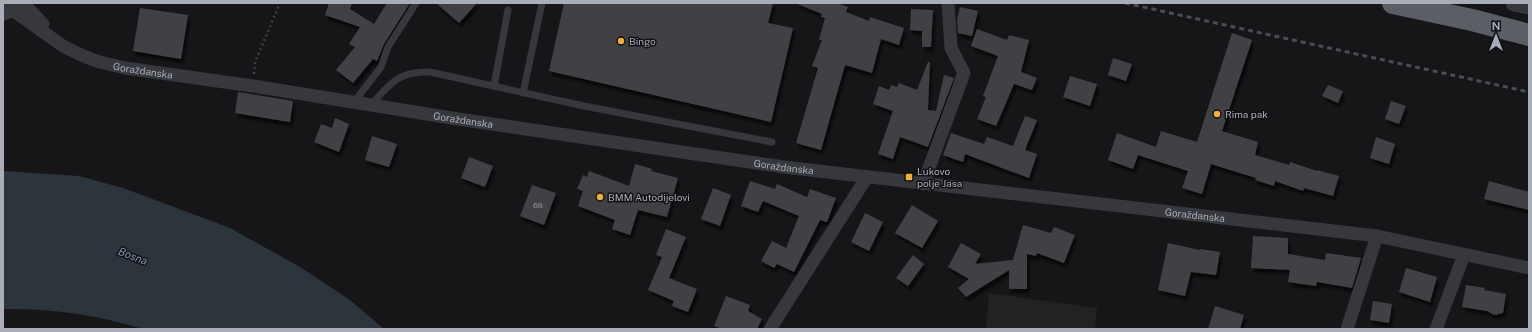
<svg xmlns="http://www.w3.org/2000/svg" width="1532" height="332" font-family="'Public Sans',sans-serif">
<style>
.built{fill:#222225}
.water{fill:#2c353c}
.building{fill:#404145;filter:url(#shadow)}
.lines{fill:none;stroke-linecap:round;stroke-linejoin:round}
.path{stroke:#3d3f44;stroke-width:2.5;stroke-dasharray:2 3;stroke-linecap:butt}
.service{stroke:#37383d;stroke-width:7}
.minor{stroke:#37383d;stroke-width:13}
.tertiary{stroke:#37383d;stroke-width:17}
.trunk{stroke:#5b5e65;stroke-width:22}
.rail{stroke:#4a4c52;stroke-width:3;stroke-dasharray:5 4;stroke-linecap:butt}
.poi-dot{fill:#f2b134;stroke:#111113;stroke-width:1.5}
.labels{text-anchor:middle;stroke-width:3;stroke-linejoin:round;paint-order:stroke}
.number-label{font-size:8px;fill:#8e929b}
.poi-label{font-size:10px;fill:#a8adb8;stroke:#111113;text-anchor:start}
.street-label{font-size:10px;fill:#a8adb8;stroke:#111113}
.water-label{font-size:11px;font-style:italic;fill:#7f9bb3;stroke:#111113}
</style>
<defs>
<filter id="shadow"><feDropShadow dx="2.5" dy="4.5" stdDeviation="1" flood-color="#0009"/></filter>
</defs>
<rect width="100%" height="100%" fill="#161618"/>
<path class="built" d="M989,293L1097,308L1095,329H986Z"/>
<path class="water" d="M3,171L79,176L123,188L230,228L300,267L350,300L384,329H143C99,315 50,308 3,309Z"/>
<g class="building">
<path d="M329,3H352L350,9L374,24L387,3H410L384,44L377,61L373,59L353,83L336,70L355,47L349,44L360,27L325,15Z"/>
<path d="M436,3H477L459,23Z"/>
<path d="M564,3H773L768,23L793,28L771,122L549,71Z"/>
<path d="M795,3H837L848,7L846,12L869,21L870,17L904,28L899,45L881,39L872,73L845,65L821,150L796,143L818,68L812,66L822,40H819L825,18L821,17L822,14Z"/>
<path d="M960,7L978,11L972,36L958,33L957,19Z"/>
<path d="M140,8L188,15L181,59L133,51Z"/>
<path d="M911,9L933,10L931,47H922V31L910,30Z"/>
<path d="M977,29L1007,40L1009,35L1029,40L1021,72L1037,78L1032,90L1014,84L996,126L977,119L986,97L983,96L998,56L971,46Z"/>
<path d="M1232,33L1252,40L1222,131L1258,142L1255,155L1289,165L1290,162L1317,171V170L1339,176L1333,196L1304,188L1303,191L1275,181L1274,186L1255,180L1256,178L1211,164L1202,194L1182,188L1188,171L1138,155L1133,169L1108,160L1117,133L1156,147L1161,131L1197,142Z"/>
<path d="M1113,58L1132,64L1126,81L1108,75Z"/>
<path d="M928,62H930L928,110L936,111L944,75L954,78L928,147L900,137L893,159L878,154L893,111L873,104L879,86L889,90L891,85L897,87L899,83L917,90Z"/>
<path d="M1070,76L1097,84L1090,106L1063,97Z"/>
<path d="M1328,85L1343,91L1338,103L1322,96Z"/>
<path d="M238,92L293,101L290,122L235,113Z"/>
<path d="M1391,101L1406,106L1399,124L1385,119Z"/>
<path d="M1025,116L1037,120L1025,150L1037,154L1029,178L965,154L963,162L943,155L951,133L984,144L987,137L1013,146Z"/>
<path d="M335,118L349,124L339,152L314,142L321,124L332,128Z"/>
<path d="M372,136L397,144L389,167L365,160Z"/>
<path d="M1376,137L1395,144L1389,164L1370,158Z"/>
<path d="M469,157L493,166L485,187L461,178Z"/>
<path d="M635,164L652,169L651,171L678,178L667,217L638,210L630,235L612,229L615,220L578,206L583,191L577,189L583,175L587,177L589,171L629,186Z"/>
<path d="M750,181L775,189L777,184L807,197L810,189L836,198L827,222L820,220L794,272L777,264L774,268L761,261L772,241L786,248L799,216L763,201L758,212L741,206Z"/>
<path d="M1489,181L1529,192V210L1484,199Z"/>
<path d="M532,185L556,193L544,225L520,216Z"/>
<path d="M713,188L731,195L720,226L701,219Z"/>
<path d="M912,205L938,221L922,248L895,233Z"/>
<path d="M865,213L883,222L869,251L851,242Z"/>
<path d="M1023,225L1051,233L1054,227L1075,235L1064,263L1037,253L1036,256L1027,254V289H1009V270L966,297L958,288L969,279L948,267L961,243L981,254L975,264L1013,260Z"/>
<path d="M666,229L686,237L669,278L697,289L688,312L672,306L674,301L648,290L662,257L656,255Z"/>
<path d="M1253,236L1288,238V254L1325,260L1326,253L1361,258L1352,288L1317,282L1316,286L1288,282L1290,270L1251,268Z"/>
<path d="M1168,243L1200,250V249L1220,252L1216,275L1191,272L1185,296L1158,290Z"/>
<path d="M913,255L924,264L908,286L896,278Z"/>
<path d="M1406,268L1437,277L1430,302L1399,292Z"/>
<path d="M1466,285L1485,288L1484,290L1506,294L1503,313L1494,315L1487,311L1462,307Z"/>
<path d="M726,296L750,305L748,311L762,319L757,329H723L714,326Z"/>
<path d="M1373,301L1392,304L1389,323L1370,320Z"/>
<path d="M1215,306L1244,315L1240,329H1208Z"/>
</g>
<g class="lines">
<path class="path" d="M254,74L255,62L280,3"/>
<g class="service">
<path d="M494,86L508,10"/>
<path d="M523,93L542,3"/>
<path d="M354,102L381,67L388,47L416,3"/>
<path d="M371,105C391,83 398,71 430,72L584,106L772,142"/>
</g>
<g class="minor">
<path d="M23,3L43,24"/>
<path id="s1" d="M11,9L63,46L79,54L96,61L125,68L253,86L458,119L784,167L1377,236L1529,268"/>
<path d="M923,184L964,73L951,48L948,3"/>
<path d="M770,329L867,177"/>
<path d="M1347,329L1377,236"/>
<path d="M1436,329L1464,255"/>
</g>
<g class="tertiary">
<path d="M1514,3L1529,6"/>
<path d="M3,12L11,9L17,3"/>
</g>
<path class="trunk" d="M1393,3L1472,20L1529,35"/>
<path class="rail" d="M1125,3L1529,92"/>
</g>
<g class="poi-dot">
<circle cx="621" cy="41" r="4"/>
<circle cx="1217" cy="114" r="4"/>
<rect x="905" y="173" width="8" height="8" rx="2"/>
<circle cx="600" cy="197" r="4"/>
</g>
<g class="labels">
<g class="number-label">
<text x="538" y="208">68</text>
</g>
<g class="poi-label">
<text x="629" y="45">Bingo</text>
<text x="1225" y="118">Rima pak</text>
<text x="917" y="175">Lukovo<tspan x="917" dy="12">polje Jasa</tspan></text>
<text x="608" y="201">BMM Autodijelovi</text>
</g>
<g class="street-label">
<text dy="4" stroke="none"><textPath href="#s1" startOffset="148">Goraždanska</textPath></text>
<text dy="4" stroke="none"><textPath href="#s1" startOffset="472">Goraždanska</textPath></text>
<text dy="4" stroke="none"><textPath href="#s1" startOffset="796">Goraždanska</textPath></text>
<text dy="4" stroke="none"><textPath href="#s1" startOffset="1210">Goraždanska</textPath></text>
</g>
<g class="water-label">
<text transform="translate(133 256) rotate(21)" y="4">Bosna</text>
</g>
</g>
<rect width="1532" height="332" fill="none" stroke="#a8adb8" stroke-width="8"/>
<g transform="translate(1496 36)" stroke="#111113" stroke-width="3" paint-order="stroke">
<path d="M0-3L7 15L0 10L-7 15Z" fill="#a8adb8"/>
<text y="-6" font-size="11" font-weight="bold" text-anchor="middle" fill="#a8adb8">N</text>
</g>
</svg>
